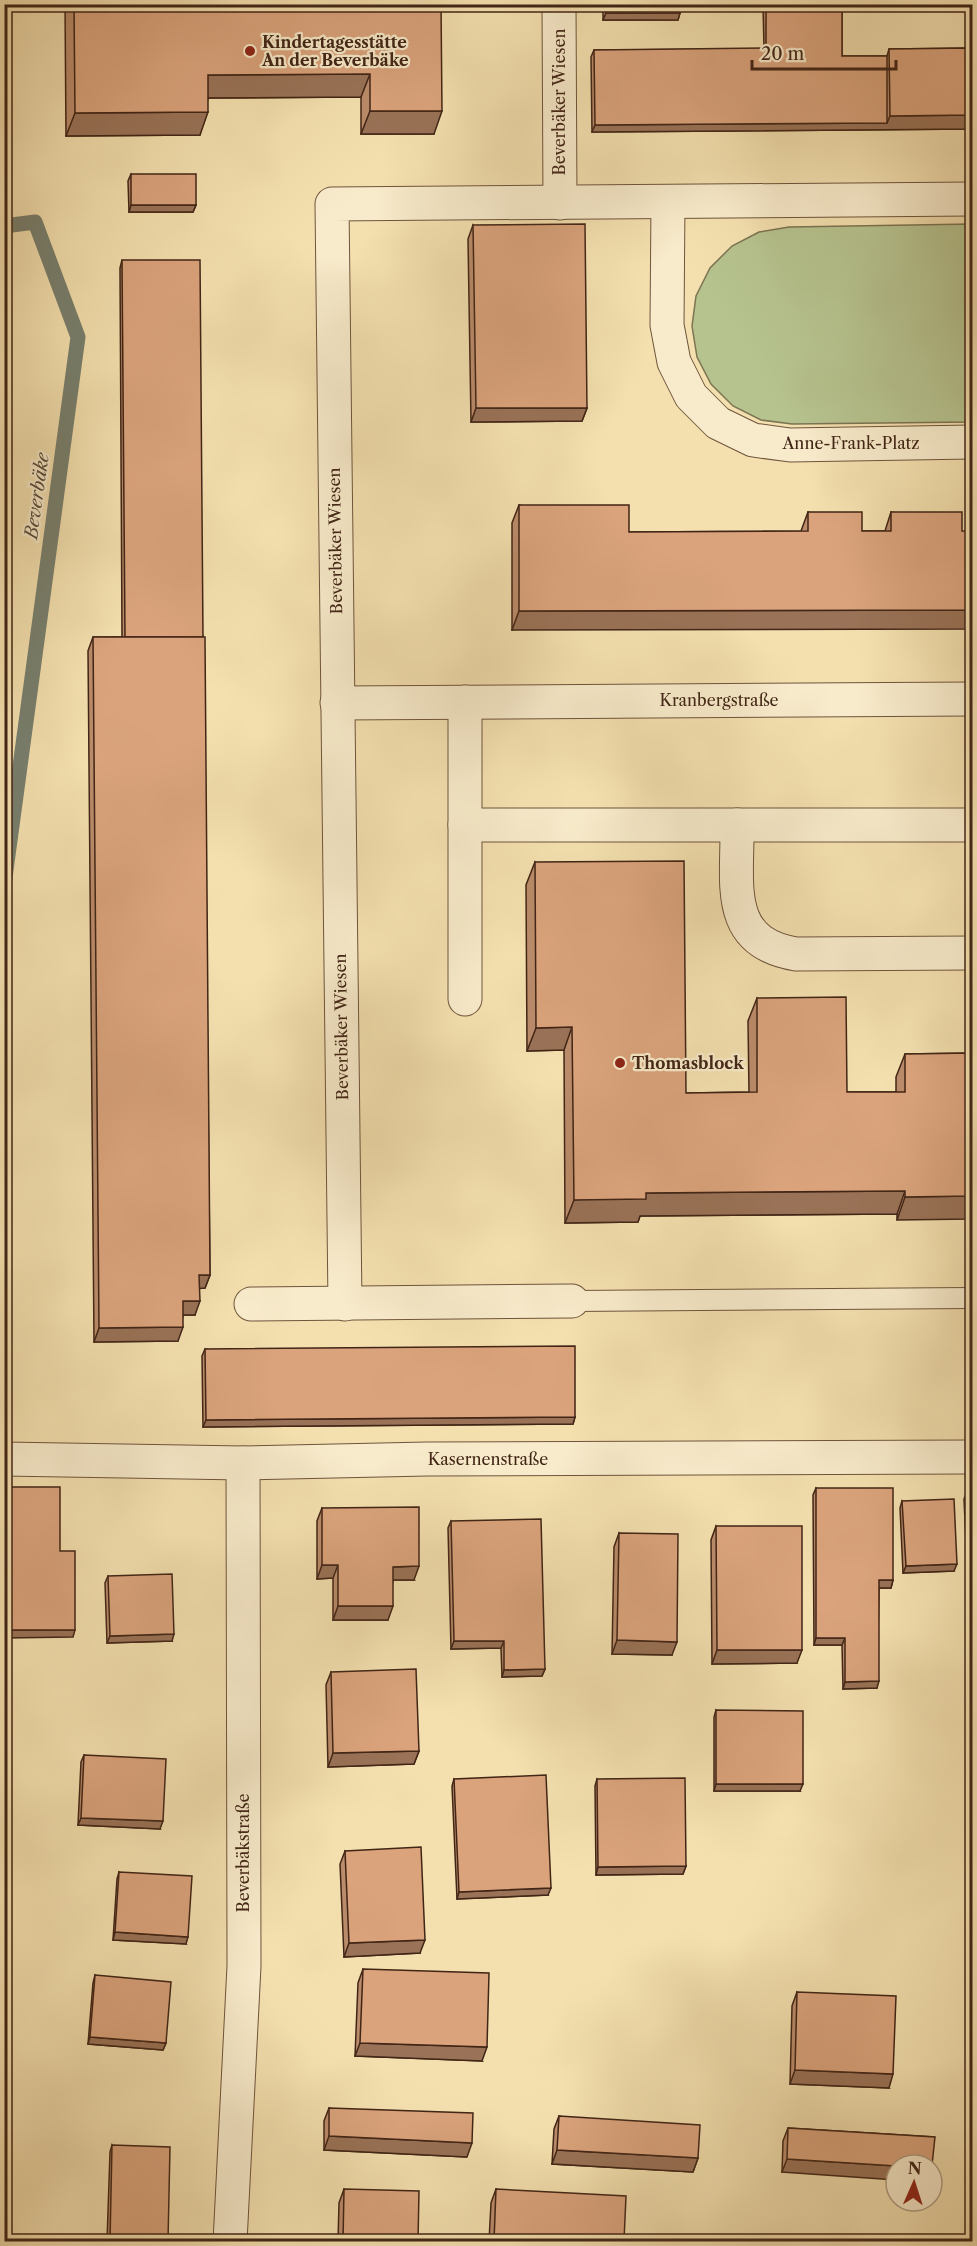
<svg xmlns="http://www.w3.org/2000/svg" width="977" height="2246" font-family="'Libre Caslon Text',serif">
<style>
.green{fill:#b6c38f;stroke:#7c7452;stroke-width:1.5}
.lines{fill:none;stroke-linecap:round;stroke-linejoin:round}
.stream{stroke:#78806f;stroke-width:15}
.service-casing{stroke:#6e543c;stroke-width:22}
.minor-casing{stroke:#6e543c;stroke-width:35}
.service{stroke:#f8ebcb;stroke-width:20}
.minor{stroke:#f8ebcb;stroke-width:33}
.wall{fill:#bb8c6b;stroke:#412516;stroke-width:1.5}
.shaded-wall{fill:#997257;stroke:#412516;stroke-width:1.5}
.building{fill:#daa37c;stroke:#412516;stroke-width:1.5}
.poi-dot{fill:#8f2418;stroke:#f8ebcb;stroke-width:2}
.labels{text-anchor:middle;stroke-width:4.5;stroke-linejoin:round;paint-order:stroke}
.poi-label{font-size:16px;font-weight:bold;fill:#412516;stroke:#f8ebcb;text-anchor:start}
.street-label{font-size:16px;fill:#412516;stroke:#f8ebcb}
.water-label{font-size:18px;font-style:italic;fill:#584b3b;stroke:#f8ebcb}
</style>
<rect width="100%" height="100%" fill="#f4e0af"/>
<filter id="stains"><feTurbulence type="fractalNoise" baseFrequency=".00333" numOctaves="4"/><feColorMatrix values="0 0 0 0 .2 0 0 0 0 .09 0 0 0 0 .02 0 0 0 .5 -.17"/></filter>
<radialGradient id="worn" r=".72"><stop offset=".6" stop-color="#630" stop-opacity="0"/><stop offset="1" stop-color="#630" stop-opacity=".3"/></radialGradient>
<path class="green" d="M972,224V422L792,424L761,420L733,406L711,384L697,357L692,326L696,296L710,268L732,246L759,232L789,227Z"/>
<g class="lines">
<path class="stream" d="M4,226L35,222L78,337L4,885"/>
<defs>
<path id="service" d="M572,1301L972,1298"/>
<g id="minor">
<path d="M559,4L560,203"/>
<path d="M668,202L667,325L674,362L691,396L718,423L753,440L790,445L972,442"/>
<path d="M465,702V825H972"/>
<path d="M337,703L972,699"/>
<path d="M465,825V999"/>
<path d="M737,825C738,883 723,942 796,954L972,953"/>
<path d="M251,1304L572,1301"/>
<path d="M345,1304L332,204L972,199"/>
<path d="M4,1459L243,1463L427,1459L972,1457"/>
<path d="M230,2242L244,1966L243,1463"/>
</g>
</defs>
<use href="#service" class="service-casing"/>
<use href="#minor" class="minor-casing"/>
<use href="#service" class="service"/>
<use href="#minor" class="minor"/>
</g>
<g class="wall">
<path d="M65,4H441L434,134H361V97L208,98L200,135L66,136Z"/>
<path d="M603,4H680V13L678,20H603Z"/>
<path d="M763,4H842V56H887L889,49L972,48V129L592,132L591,57L594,50L764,49Z"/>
<path d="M131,174L196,205L193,212H129L128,181Z"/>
<path d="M473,225L587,408L582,421L471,422L468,239Z"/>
<path d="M122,260L203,637L210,1275L205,1288H199L195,1315H183L178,1341L94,1342L88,651L93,637H122L120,268Z"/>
<path d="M519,505L629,532L801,531L808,512L862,531H885L891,512L962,531L512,630V523Z"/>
<path d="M535,862L686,1093L749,1092L748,1021L757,998L847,1092H896V1077L905,1054L972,1053L897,1220V1214L640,1216L638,1222L565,1223L564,1050L527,1051L526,885Z"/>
<path d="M205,1349L575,1417L573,1424L203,1427L202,1356Z"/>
<path d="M969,1486H972V1628H970L964,1499Z"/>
<path d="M816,1488L893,1580L891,1588H879L877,1688L843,1689L842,1645H814L813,1495Z"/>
<path d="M902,1501L954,1571L903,1573L900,1508Z"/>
<path d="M322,1508L414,1580H393L388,1620H333V1578L317,1579V1521Z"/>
<path d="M451,1521L545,1669L542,1676L502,1677L501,1648L451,1649L448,1528Z"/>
<path d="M716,1526L797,1663L712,1664L711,1540Z"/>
<path d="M619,1533L672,1655L612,1654L614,1547Z"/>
<path d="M108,1576L172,1641L107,1643L105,1583Z"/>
<path d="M331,1672L419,1751L414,1764L328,1767L326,1685Z"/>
<path d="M716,1710L800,1791H714V1717Z"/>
<path d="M84,1755L160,1829L78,1825L81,1762Z"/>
<path d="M454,1779L548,1895L457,1899L452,1786Z"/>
<path d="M597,1779L686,1866L683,1874L596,1875L595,1786Z"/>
<path d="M345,1851L420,1953L344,1957L340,1864Z"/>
<path d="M119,1872L186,1944L113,1940L117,1879Z"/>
<path d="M363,1969L482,2061L355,2056L358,1983Z"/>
<path d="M95,1975L166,2043L163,2050L88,2044L93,1983Z"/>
<path d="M797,1992L889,2088L790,2084L792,2006Z"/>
<path d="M329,2108L467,2157L324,2150V2121Z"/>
<path d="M559,2116L698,2158L693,2172L552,2164L554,2129Z"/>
<path d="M788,2128L935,2137L782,2172L783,2141Z"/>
<path d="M112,2145L168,2241H107L110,2152Z"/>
<path d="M344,2189L418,2241H338L339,2203Z"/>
<path d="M496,2189L624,2241H489L491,2203Z"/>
</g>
<g class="shaded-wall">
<path d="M606,13H680L678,20H603Z"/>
<path d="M370,74L361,97L200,98L208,75Z"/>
<path d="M370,111H442L434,134H361Z"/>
<path d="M208,112L200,135L66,136L75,113Z"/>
<path d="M972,115V129L592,132L595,125L887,123L890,116Z"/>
<path d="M131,205H196L193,212H129Z"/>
<path d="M476,408H587L582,421L471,422Z"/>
<path d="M972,610V629L512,630L519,611Z"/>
<path d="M572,1027L564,1050L527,1051L536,1028Z"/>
<path d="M905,1191L897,1214L640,1216L638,1222L565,1223L574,1200L646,1193Z"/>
<path d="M972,1196V1219L897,1220L905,1197Z"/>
<path d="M199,1275H210L205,1288L194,1289Z"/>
<path d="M183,1301H200L195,1315H178Z"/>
<path d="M183,1327L178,1341L94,1342L99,1328Z"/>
<path d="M575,1417L573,1424L203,1427L206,1420Z"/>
<path d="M957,1564L954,1571L903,1573L906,1566Z"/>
<path d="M322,1565H338L333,1578L317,1579Z"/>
<path d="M419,1566L414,1580H388L393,1567Z"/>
<path d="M879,1580H893L891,1588H876Z"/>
<path d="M338,1606H393L388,1620H333Z"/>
<path d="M4,1630H75L73,1637L4,1638Z"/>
<path d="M174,1634L172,1641L107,1643L110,1636Z"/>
<path d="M816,1638H845L842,1645H814Z"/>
<path d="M617,1640L677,1642L672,1655L612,1654Z"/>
<path d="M454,1641H504L501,1648L451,1649Z"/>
<path d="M717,1650H802L797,1663L712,1664Z"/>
<path d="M545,1669L542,1676L502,1677L504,1670Z"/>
<path d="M879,1681L877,1688L843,1689L845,1682Z"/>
<path d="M419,1751L414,1764L328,1767L333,1753Z"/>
<path d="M716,1784H803L800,1791H714Z"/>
<path d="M81,1818L163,1821L160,1829L78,1825Z"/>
<path d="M686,1866L683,1874L596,1875L598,1867Z"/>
<path d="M551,1888L548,1895L457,1899L459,1892Z"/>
<path d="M115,1932L188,1937L186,1944L113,1940Z"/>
<path d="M425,1940L420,1953L344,1957L349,1943Z"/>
<path d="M90,2037L166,2043L163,2050L88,2044Z"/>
<path d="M360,2043L487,2047L482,2061L355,2056Z"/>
<path d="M795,2070L893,2074L889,2088L790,2084Z"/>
<path d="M329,2136L472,2143L467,2157L324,2150Z"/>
<path d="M557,2150L698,2158L693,2172L552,2164Z"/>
<path d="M787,2159L896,2166V2180L782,2172Z"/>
</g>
<g class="building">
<path d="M74,4H441L442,111H370V74L208,75V112L75,113Z"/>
<rect x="606" y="4" width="74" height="9"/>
<path d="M766,4H842V56H887V123L595,125L594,50L766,48Z"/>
<path d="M972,48V115L890,116L889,49Z"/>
<rect x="131" y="174" width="65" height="31"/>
<path d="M585,224L587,408H476L473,225Z"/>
<path d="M122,260H200L203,637H125Z"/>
<path d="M519,505H629V532L808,531V512H862V531H891V512H962V531H972V610L519,611Z"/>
<path d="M93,637H205L210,1275H199L200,1301H183V1327L99,1328Z"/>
<path d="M684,861L686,1093L757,1092V998L846,997L847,1092H905V1054L972,1053V1196L905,1197V1191L646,1193V1199L574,1200L572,1027L536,1028L535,862Z"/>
<path d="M575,1346V1417L206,1420L205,1349Z"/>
<path d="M969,1486H972V1567Z"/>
<path d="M4,1487H60V1551H75V1630H4Z"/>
<path d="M816,1488H893V1580H879V1681L845,1682V1638H816Z"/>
<path d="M954,1499L957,1564L906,1566L902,1501Z"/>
<path d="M419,1507V1566L393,1567V1606H338V1565H322V1508Z"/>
<path d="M541,1519L545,1669L504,1670V1641H454L451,1521Z"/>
<path d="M716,1526H802V1650H717Z"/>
<path d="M619,1533L678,1534L677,1642L617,1640Z"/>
<path d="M172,1574L174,1634L110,1636L108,1576Z"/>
<path d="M416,1669L419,1751L333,1753L331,1672Z"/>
<path d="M716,1710L803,1711V1784H716Z"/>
<path d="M84,1755L166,1759L163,1821L81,1818Z"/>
<path d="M546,1775L551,1888L459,1892L454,1779Z"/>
<path d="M685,1778L686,1866L598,1867L597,1779Z"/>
<path d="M421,1847L425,1940L349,1943L345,1851Z"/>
<path d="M119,1872L192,1876L188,1937L115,1932Z"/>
<path d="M363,1969L489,1973L487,2047L360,2043Z"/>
<path d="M95,1975L171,1982L166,2043L90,2037Z"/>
<path d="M797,1992L896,1996L893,2074L795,2070Z"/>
<path d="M329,2108L473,2113L472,2143L329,2136Z"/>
<path d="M559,2116L700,2125L698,2158L557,2150Z"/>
<path d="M788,2128L935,2137L932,2165H896V2166L787,2159Z"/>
<path d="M112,2145L170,2147L168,2241H110Z"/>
<path d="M344,2189L419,2191L418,2241H343Z"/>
<path d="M496,2189L626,2196L624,2241H494Z"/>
</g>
<g class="poi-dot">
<circle cx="250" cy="51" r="6"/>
<circle cx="620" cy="1063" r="6"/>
</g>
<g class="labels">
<g class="poi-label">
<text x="262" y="48">Kindertagesstätte<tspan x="262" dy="18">An der Beverbäke</tspan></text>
<text x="632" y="1069">Thomasblock</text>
</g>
<g class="street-label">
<text transform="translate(559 102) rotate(-90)" y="6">Beverbäker Wiesen</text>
<text x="851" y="449">Anne-Frank-Platz</text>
<text transform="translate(335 541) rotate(-91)" y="6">Beverbäker Wiesen</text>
<text x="719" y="706">Kranbergstraße</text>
<text transform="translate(341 1027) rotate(-91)" y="6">Beverbäker Wiesen</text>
<text x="488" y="1465">Kasernenstraße</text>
<text transform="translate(243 1853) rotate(-90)" y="6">Beverbäkstraße</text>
</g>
<g class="water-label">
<text transform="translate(37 496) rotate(-82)" y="6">Beverbäke</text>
</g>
</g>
<rect width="977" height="2246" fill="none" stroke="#f4e0af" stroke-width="24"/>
<rect x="6" y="6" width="965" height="2234" fill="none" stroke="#412516" stroke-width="3"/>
<rect x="12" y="12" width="953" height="2222" fill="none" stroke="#412516" stroke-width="1.5"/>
<g transform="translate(914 2183) rotate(3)"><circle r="28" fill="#f8ebcb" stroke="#af9c83" stroke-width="1.5"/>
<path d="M0-4.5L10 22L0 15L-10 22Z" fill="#8f2418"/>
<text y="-9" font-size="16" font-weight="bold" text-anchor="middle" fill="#412516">N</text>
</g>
<path d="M752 60v9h144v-9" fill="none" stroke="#412516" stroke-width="3"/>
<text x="761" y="60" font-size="18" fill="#412516" stroke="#f8ebcb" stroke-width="4.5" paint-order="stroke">20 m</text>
<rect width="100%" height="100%" filter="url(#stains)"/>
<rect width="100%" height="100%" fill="url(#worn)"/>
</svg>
